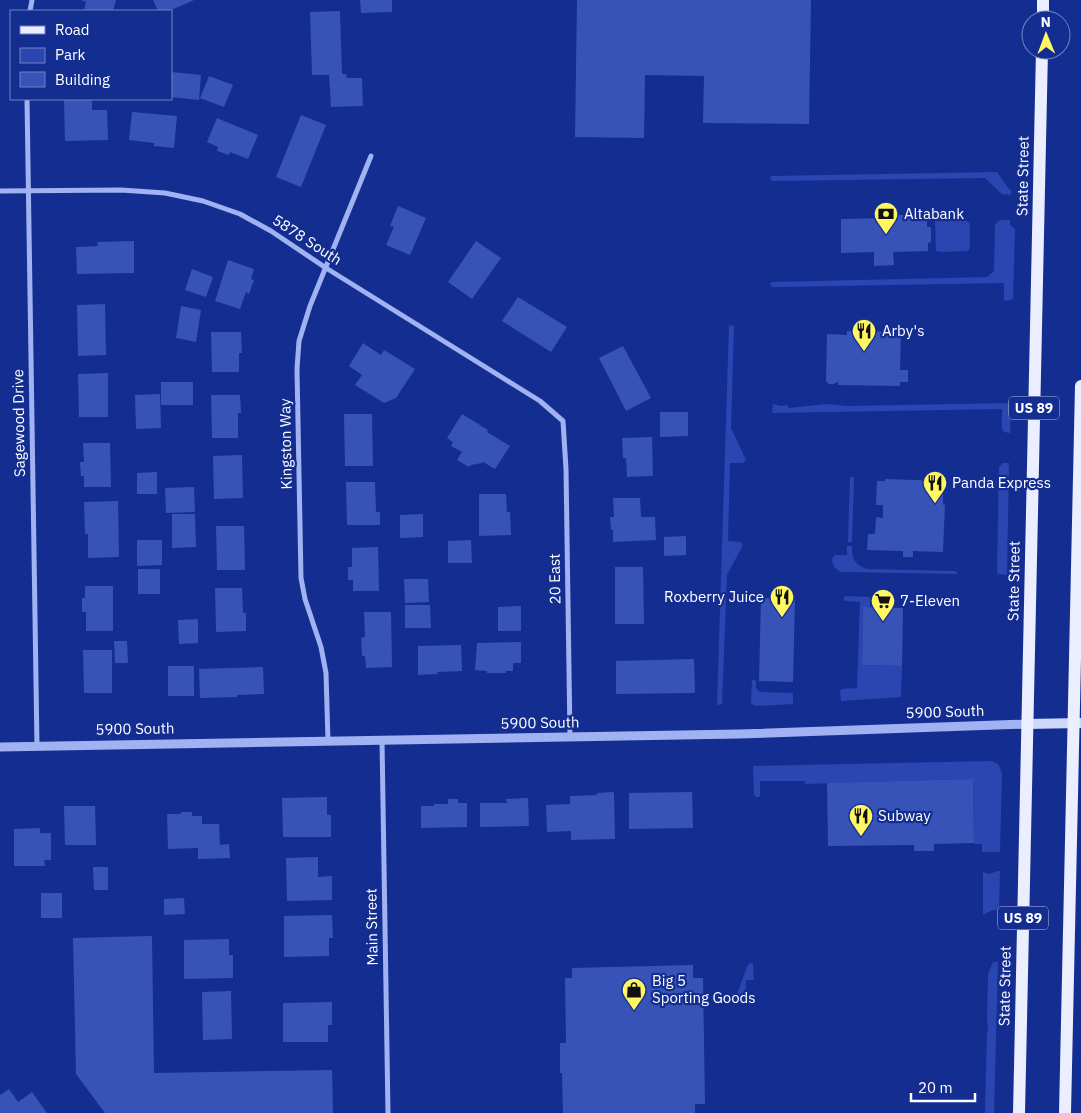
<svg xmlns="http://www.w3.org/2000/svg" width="1081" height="1113" font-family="'IBM Plex Sans',sans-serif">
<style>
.green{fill:#2a46b1}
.building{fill:#3853b8}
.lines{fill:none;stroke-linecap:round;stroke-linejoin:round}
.minor{stroke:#a0b2f1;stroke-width:5}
.tertiary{stroke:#a0b2f1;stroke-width:9}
.secondary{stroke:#cfd8fc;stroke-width:10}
.primary{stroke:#ebeeff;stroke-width:12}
.labels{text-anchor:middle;stroke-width:4.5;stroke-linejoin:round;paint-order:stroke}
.shield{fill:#142d91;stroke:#b8c0de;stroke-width:1}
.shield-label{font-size:14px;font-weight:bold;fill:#fff}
.street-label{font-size:15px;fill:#fff;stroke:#142d91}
.poi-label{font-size:15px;fill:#fff;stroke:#142d91;text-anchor:start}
</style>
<rect width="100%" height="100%" fill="#142d91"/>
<g class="green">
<path d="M997,172L1009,189H1011V195L1002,194L985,178L773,181L771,180L770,176Z"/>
<path d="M966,220L970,224V247L969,250L966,251L941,252L936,251L935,221Z"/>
<path d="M1001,220H1010V225L1015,229L1013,299L1007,301L1004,300V283L781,287H772L770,284V283L773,282L987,277L994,271L995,225L998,221Z"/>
<path d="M729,325L734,326L731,428L746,460L743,463H730L728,541L740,542L743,545L727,575L722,704L717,705Z"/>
<path d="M1011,403L1010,433L1004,432L1002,429V409L772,413L773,404L781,406L787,405L789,408L827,404L847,406Z"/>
<path d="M1003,463H1009L1007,575L998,574L997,572L999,467Z"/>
<path d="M850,477H854L852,542H848Z"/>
<path d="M847,546H852C851,558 855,565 867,569L954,571L957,572V574L842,572C836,570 832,566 832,559L835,555H847Z"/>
<path d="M847,596L870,597V607H863L862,665L902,666L901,697L841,701L840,691L842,689L857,688L860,602L846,601L844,600V597Z"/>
<path d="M752,680H756V688L760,692L793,693V704L756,706L751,704Z"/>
<path d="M992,761L999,765L1002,774L1000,852H982V844H974L973,779L805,784V781H760V796L759,797H756L754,794L753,766Z"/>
<path d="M998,871H1000L999,910H993L983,915V872L989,874Z"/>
<path d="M993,962H998L994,1113H985L987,1032L988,1029L987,1018L988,974Z"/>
<path d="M750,963L753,964L754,980H746L745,996L742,998L738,997L737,994L747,967Z"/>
</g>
<g class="building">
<path d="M81,0H116L113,11H84L86,2Z"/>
<path d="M153,0H194L169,11H158Z"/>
<path d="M360,0H392V12L361,13Z"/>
<path d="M577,0H811L809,124L703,123L704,76L645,75L644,138L575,137Z"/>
<path d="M340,11L342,74H346L347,78H362L363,106L331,107L329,75H312L310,12Z"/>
<path d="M171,72L201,75L199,100L171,97Z"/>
<path d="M209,76L233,85L224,107L200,98Z"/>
<path d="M64,99H92V110H107L108,140L65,141Z"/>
<path d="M132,112L177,116L174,148L154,146V143L129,140Z"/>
<path d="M301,115L326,125L301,187L276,177Z"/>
<path d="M217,118L258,135L248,159L230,152L229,155L217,151L218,147L207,142Z"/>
<path d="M398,206L426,218L410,255L386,245L394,227L390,226Z"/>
<path d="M891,215H909V218L927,217V227H931V242L928,243V251L893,252L894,265L874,266V252L841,253V219L891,218Z"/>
<path d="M134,241V273L77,274L76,247L98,246L97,242Z"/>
<path d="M476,241L501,258L472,299L448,282Z"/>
<path d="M228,260L254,269L251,279L254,280L249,294L246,292L240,309L215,301Z"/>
<path d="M192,269L213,277L206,297L185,290Z"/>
<path d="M518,297L567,327L551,352L502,321Z"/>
<path d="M105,304L106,355L78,356L77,305Z"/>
<path d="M181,306L201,310L196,342L176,338Z"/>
<path d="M847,331L901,332L900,370H908V382H900V386L838,385V382L835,383L834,384H828V382H826L827,334L847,335Z"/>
<path d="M211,332H241L242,353H239V372H212Z"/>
<path d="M363,343L381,355L384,350L415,369L396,398L384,403L355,385L362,375L349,366Z"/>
<path d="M623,346L651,398L626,411L599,358Z"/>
<path d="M108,373V417H79L78,374Z"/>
<rect x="161" y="382" width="32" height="23"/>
<path d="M160,394L161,428L136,429L135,395Z"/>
<path d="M211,395H240L241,413H238V438H212Z"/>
<path d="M660,412H688V436L660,437Z"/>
<path d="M344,414H372L373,466H345Z"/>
<path d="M462,414L488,430L487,432L510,446L495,469L483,462L482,463L471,465L469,467L457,460L462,452L451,446L453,442L447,438Z"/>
<path d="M652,437L653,476L627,477L626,458H623L622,438Z"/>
<path d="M83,443H110L111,487H84V476H81L80,462H84Z"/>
<path d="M242,455L243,498L214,499L213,456Z"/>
<path d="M157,472V494H137V473Z"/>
<path d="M885,479L943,481V505L945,504L943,552L913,551V557H903V551L867,550L868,534H875L876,517L883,518V505H876L877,481H885Z"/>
<path d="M346,482H375L376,512H380V525H347Z"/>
<path d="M194,487L195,512L166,513L165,488Z"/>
<path d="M479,494H506L507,512H510L511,535L479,536Z"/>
<path d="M613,498H640L641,517H655L656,540L613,542V530H611L610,517H614Z"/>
<path d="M118,501L119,557L88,558V534H85L84,502Z"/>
<path d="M172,514H195L196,547L172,548Z"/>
<path d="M423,514V537L400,538V515Z"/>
<path d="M216,526H244L245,570H217Z"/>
<path d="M686,536V555L664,556V537Z"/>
<path d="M137,540H162V565L137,566Z"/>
<path d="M471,540L472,563H448V541Z"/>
<path d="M378,547L379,591H353V580H348V567H352V548Z"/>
<path d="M615,567H643L644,624H615Z"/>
<rect x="138" y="569" width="22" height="25"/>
<path d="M404,579H428L429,602L405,603Z"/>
<path d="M85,586H113V631H86V612H82V598H85Z"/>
<path d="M215,588H242L243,613H246V631L216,632Z"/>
<path d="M761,598L795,599L793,682L759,681Z"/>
<path d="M405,605H430L431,628H405Z"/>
<path d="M521,606V631H498V607Z"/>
<path d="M863,607L903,608L902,666L862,665Z"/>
<path d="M364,612H391L392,667L366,668L365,656H362L361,638L365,637Z"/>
<path d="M198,619V643L179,644L178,620Z"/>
<path d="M114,641H127L128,663H115Z"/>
<path d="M521,642V663H513V671H506V673H487V671L475,670L477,643Z"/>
<path d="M461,645L462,671L437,672L438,674L418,675V646Z"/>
<path d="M83,650H112V693H84Z"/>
<path d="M694,659L695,693L616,694V661Z"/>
<rect x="168" y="666" width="26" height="30"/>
<path d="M263,667L264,694L237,695V697L200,698L199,669Z"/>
<path d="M973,779L974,843L934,844V851H914V845L828,846L827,783Z"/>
<path d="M614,792L615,839L571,840V831L547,832L546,805L570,804V796L597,795V793Z"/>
<path d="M692,792L693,828L629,829V793Z"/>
<path d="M327,797V815H331V837H283L282,798Z"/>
<path d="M528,798L529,826L480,827V803H507L506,799Z"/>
<path d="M448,799H458V803H467V827L421,828V806H434V804H448Z"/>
<path d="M64,806H95L96,845H65Z"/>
<path d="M181,812H192V816H202V824H219L220,845L229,844L230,858L198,859V848L168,849L167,814H181Z"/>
<path d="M40,828V833H51V860H44L45,866H14V829Z"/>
<path d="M318,857V877L332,876V900L287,901L286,858Z"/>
<path d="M93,867H108V890H94Z"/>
<rect x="41" y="893" width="21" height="25"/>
<path d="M184,898L185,914L164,915V899Z"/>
<path d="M332,915L333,938H329V956L284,957V916Z"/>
<path d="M152,936L154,1073L332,1070L333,1113H105L76,1074L73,938Z"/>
<path d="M229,939V955H233V978L184,979V940Z"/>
<path d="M693,965V978H703L705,1104H695V1113H563L562,1073H560V1043H566L565,978H572V968Z"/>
<path d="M231,991L232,1039L203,1040L202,992Z"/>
<path d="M332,1002V1025H328V1042H283V1003Z"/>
<path d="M9,1089L18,1102L32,1092L47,1113H0V1095Z"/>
</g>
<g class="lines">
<g class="minor">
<path d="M30,11L32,0"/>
<path d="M27,99L37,746"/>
<path d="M0,191L121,190L165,193L203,201L240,214L271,231L326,268L540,401L563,421L566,469L570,737"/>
<path d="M382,740L388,1113"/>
<path d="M328,741L326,673L321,647L305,599L301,578L297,369L299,341L310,306L371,156"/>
</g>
<path class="tertiary" d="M0,747L739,734L1027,724"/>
<path class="secondary" d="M1027,724L1081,723"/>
<g class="primary">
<path d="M1043,20V0"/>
<path d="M1019,1113L1042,50"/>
<path d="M1065,1113L1081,386"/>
</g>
</g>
<defs>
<symbol id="bank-pin" viewBox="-11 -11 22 30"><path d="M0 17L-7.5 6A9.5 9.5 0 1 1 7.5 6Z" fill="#fff761" stroke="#142d91"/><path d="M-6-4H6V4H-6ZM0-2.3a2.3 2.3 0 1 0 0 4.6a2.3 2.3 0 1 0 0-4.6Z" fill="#111"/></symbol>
<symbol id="restaurant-pin" viewBox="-11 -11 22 30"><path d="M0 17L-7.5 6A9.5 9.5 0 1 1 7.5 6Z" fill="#fff761" stroke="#142d91"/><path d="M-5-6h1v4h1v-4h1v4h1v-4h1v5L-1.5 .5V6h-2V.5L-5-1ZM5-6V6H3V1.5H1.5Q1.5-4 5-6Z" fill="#111"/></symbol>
<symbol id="supermarket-pin" viewBox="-11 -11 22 30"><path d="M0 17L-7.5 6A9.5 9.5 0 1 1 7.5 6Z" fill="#fff761" stroke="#142d91"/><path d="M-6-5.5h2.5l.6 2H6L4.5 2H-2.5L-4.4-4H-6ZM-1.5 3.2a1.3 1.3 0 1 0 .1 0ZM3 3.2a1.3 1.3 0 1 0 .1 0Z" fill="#111"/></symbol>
<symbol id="shop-pin" viewBox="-11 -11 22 30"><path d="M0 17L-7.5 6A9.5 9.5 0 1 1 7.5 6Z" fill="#fff761" stroke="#142d91"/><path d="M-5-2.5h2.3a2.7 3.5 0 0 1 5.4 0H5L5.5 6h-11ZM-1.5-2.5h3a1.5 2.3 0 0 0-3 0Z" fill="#111"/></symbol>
</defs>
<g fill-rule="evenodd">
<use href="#bank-pin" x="872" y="200" width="28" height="38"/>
<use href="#restaurant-pin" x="850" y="317" width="28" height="38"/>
<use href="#restaurant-pin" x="921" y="469" width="28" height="38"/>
<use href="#restaurant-pin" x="768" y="583" width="28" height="38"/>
<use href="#supermarket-pin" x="869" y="587" width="28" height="38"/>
<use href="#restaurant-pin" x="847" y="802" width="28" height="38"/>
<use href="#shop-pin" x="620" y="976" width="28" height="38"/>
</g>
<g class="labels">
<g class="shield">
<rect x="1009" y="396.5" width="50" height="23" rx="4"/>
<rect x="998" y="906.5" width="50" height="23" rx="4"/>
</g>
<g class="shield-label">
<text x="1034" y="413">US 89</text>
<text x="1023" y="923">US 89</text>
</g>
<g class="street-label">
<text transform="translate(1023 176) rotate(-89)" y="5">State Street</text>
<text transform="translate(307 240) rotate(33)" y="5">5878 South</text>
<text transform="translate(19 423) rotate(-91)" y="5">Sagewood Drive</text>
<text transform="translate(286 444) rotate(-91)" y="5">Kingston Way</text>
<text transform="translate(555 579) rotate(-91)" y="5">20 East</text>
<text transform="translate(1014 581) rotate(-89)" y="5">State Street</text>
<text transform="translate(945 712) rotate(-2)" y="5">5900 South</text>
<text transform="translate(540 723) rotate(-1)" y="5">5900 South</text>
<text transform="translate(135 729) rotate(-1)" y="5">5900 South</text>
<text transform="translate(372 927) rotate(-91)" y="5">Main Street</text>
<text transform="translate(1005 986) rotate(-89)" y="5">State Street</text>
</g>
<g class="poi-label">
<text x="904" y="219">Altabank</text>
<text x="882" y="336">Arby's</text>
<text x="952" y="488">Panda Express</text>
<text x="764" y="602" text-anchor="end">Roxberry Juice</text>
<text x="900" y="606">7-Eleven</text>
<text x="878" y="821">Subway</text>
<text x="652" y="986">Big 5<tspan x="652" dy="17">Sporting Goods</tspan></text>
</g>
</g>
<rect x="10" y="10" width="162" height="90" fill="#142d91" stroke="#7281bd"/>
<rect x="20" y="26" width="25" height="8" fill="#ebeeff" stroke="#7281bd"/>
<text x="55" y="35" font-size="15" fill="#ffffff">Road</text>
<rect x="20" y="48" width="25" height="15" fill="#2a46b1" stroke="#7281bd"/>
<text x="55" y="60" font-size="15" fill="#ffffff">Park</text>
<rect x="20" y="72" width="25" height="15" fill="#3853b8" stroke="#7281bd"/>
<text x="55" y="85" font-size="15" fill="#ffffff">Building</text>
<g transform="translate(1046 35) rotate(359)"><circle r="24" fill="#142d91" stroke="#7281bd"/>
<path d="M0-4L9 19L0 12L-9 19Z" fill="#fff761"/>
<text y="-8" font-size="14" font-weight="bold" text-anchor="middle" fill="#ffffff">N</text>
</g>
<path d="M911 1093v8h64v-8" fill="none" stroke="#ffffff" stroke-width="2.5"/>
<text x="918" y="1093" font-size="15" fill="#ffffff" stroke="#142d91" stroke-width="4" paint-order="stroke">20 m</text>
</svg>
